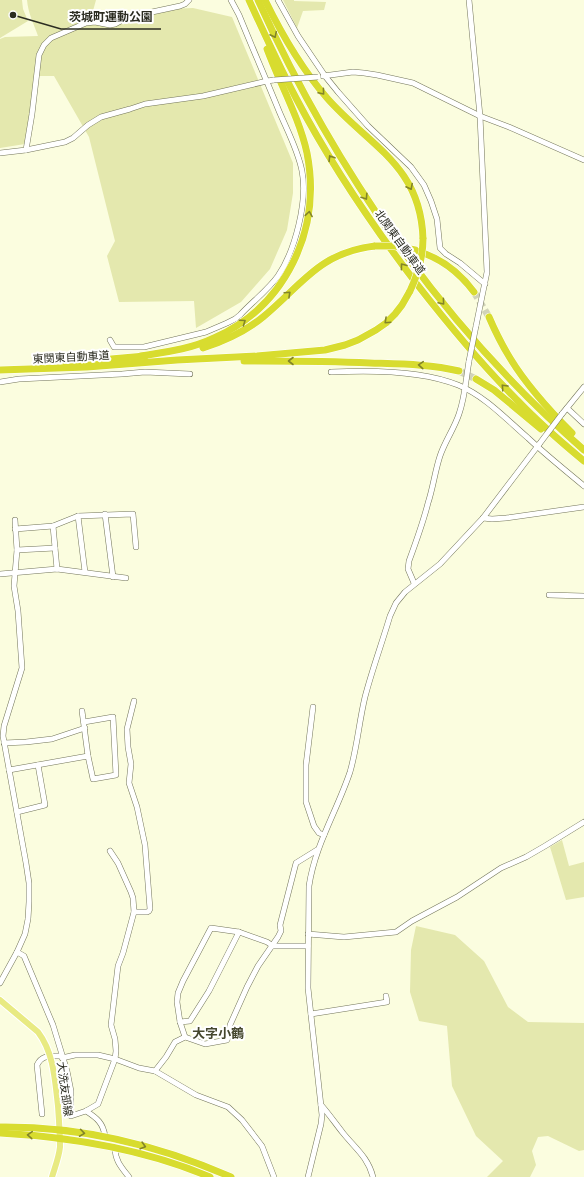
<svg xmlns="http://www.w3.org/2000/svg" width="584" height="1177" font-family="'Fira Sans Condensed','Noto Sans JP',sans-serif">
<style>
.green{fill:#e4e8ae}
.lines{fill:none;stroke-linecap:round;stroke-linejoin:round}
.highway-tunnel{stroke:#d1d3b9;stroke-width:7;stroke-dasharray:7 3.5;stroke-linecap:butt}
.minor-casing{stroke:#73755a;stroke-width:6}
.major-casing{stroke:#fff;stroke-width:8}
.highway-casing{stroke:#fff;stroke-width:8}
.minor{stroke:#fff;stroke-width:5}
.major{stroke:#e8ea82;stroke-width:6}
.highway{stroke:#d8dc2f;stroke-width:7}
.minor-bridge-casing{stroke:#73755a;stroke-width:6;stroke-linecap:butt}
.highway-bridge-casing{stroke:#fff;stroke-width:8;stroke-linecap:butt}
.minor-bridge{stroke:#fff;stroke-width:5}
.highway-bridge{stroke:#d8dc2f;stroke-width:7}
.oneway{stroke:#828428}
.labels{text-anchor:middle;stroke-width:4;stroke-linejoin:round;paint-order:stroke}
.street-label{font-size:11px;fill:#2b2c21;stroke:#fff}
.quarter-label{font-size:13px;font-weight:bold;fill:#45472e;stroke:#fff}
.leader{fill:none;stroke:#2b2c21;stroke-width:1.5}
.callout-dot{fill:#2b2c21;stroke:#fff;stroke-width:1.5}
.callout-label{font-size:12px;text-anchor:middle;font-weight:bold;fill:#2b2c21;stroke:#fff;stroke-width:4;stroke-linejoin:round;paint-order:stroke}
</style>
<rect width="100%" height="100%" fill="#fbfddf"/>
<g class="green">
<path d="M0,0H22L23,9L28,21L0,38Z"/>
<path d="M27,0H96L91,18H122L143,10L193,8L232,17L293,163V193L287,230L270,269L241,302L196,328L194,301L119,302L107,256L115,241L89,137L54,76H37L25,144L0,148V39L5,37L38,36C34,24 28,13 27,0Z"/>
<path d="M283,0H294V1L326,2L324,10L303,11L297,28Z"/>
<path d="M562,840L569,866L584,862V897L566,900L550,847Z"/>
<path d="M416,926L455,935L484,961L508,1007L528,1022L584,1023V1150L579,1151L548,1136L538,1137L532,1151L536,1165L530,1177H487L503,1161L476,1136L452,1086L447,1026L419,1021L410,992L411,950Z"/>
</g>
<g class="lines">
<g class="highway-tunnel">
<path d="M474,292L489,317"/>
<path d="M459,371L476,379"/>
</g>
<defs>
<g id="minor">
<path d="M278,0L298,36L325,76L338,92L368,126L411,167L424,185L431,201L437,219L440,248L446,254L460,263L485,284"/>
<path d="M469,0L480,116L487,272L476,326"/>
<path d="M323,76L353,72L364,73L377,75L413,83L480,116L509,127L584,160"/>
<path d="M26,150L32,114L39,55L44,45L51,38L86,23L95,22L110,25L115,24L126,18L138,14L152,12L180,6L185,4L189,0"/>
<path d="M0,153L26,150L65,142L73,138L88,125L101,117L130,109L145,104L203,96L267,81L274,80"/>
<path d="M110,340L114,347H144L206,332L227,323L235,319L240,315C252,302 268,290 278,276C295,251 308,201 302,171C298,150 287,130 279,111C266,79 252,47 239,15L231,0"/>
<path d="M331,372C370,370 421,370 458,385C485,396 506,419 528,438C546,455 565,470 584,486"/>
<path d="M0,382L19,379L122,374L145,372L190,374"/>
<path d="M567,408L584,424"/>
<path d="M562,414L584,387"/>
<path d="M105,514L113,577"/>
<path d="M78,516L85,572"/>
<path d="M483,518L492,519L506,518L584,507"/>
<path d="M53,526L57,569"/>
<path d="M15,529L53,526L78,516L133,514L136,547"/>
<path d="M17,550L55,548"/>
<path d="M0,574L57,569L126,578"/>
<path d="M414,583L408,569L409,561C416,542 423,523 428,503C433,488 435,471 440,456C445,441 454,429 459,414C465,397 466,379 469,361"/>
<path d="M549,595L584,596"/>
<path d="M134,701L127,729L128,747L131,764L129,783L137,807L145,845L150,909L149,911L147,912H134"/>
<path d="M313,707L306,765V802L314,826L319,833L324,835"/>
<path d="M82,711L88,756L93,779L116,775L113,717L84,722"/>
<path d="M4,743L26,742L52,739L85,728"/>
<path d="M9,770L88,756"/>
<path d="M17,812L45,805L38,765"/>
<path d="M308,934L344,937L396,932L412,921L457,897L501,868L526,857L545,846L584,822"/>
<path d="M17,952L24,956L53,1025L67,1071L71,1091V1116L86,1111L98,1104L115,1059L116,1051L115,1039L111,1025L112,1017L118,966L123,953L134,912L133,898L131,892L118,863L110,851"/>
<path d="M0,983L17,952L25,934L28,919L29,902V883L26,863L3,736L4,726L22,668L18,611L14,586L17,550L15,520"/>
<path d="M311,1014L387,1002L386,996"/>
<path d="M180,1022L190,1021L209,991L239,932"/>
<path d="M185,1037L180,1022L177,1002L178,993L183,981L211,928L239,932L267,942L273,946H308"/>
<path d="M62,1058L75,1055H98L115,1059L139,1068L155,1071L196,1095L228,1107L242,1120L262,1146L274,1177"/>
<path d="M155,1071L166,1057L175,1042L185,1037L205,1044L227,1040L229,1035L230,1025L247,987L258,966L278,937L281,931L280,925L296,863L317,850"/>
<path d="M321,1105C329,1114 335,1123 343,1133C355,1148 368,1157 373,1177"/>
<path d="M86,1111C97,1118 103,1123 105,1136"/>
<path d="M42,1114L37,1065C42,1054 52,1056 62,1056"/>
<path d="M115,1148C115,1161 122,1168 129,1177"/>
<path d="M308,1177L321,1124L322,1115L308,988L309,886C315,845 337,811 350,772C357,748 359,722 365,697C372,670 382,643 390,616L396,603L405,592L440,564L483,518L540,443"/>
</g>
<path id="major" d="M0,1000L38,1032C54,1053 55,1081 58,1106C59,1120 60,1133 60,1147C59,1157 55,1167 52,1177"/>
<g id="highway">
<path d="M249,0C264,33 279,66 296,98C330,163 372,225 416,283C448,324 481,364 517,400C538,422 561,442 584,461"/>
<path d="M258,0C335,170 443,327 584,450"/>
<path d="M265,0C282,35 301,68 327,98C369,146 421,165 423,239"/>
<path d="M417,251C441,258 459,272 474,292"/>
<path d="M489,317C495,331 502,345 510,358C527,386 549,410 572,433"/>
<path d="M203,348C224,341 246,331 263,317C303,284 318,253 375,246"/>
<path d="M141,356C166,352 191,349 214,338C286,306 322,230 307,153C299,117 280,84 267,49"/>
<path d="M244,361C286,361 328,361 370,363C400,364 430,364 459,371"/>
<path d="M66,363L145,356"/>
<path d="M0,370L87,367L177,360L257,356L325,350L345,345L358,340L376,330L386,323L395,314L402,305L410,291"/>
<path d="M476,379L494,390L541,429"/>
<path d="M0,1127C80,1126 158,1145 231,1177"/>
<path d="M0,1133C71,1137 144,1149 210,1177"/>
</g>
</defs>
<use href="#minor" class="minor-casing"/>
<use href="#major" class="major-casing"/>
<use href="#highway" class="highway-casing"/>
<use href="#minor" class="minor"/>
<use href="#major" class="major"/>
<use href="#highway" class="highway"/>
<defs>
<g id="minor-bridge">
<path d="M274,80L318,77"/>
<path d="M469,361L476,326"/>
<path d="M540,443L562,414"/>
</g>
<g id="highway-bridge">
<path d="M375,246H395L415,250"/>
<path d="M410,291C418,274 423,257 423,239"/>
</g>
</defs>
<use href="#minor-bridge" class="minor-bridge-casing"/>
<use href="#highway-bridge" class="highway-bridge-casing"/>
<use href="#minor-bridge" class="minor-bridge"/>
<use href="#highway-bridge" class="highway-bridge"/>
</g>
<defs><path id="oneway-chevron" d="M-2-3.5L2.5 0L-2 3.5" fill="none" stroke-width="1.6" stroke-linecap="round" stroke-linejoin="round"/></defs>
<g class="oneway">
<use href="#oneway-chevron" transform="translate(274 35) rotate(64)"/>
<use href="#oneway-chevron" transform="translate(322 92) rotate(50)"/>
<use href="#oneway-chevron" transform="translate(331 158) rotate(-122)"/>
<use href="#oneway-chevron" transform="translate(410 187) rotate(63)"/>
<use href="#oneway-chevron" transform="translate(365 197) rotate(57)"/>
<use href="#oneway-chevron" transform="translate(309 214) rotate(-81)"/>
<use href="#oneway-chevron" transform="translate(403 266) rotate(-127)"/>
<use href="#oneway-chevron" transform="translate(288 294) rotate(-43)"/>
<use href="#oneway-chevron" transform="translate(442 302) rotate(50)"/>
<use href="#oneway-chevron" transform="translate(387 321) rotate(137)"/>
<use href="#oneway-chevron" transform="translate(243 322) rotate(-35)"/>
<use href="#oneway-chevron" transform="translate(291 361) rotate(-180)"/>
<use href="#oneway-chevron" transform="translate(421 365) rotate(-176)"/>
<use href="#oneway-chevron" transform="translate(504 387) rotate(-133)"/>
<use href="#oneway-chevron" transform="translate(82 1133) rotate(8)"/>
<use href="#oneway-chevron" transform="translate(30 1135) rotate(-176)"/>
<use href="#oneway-chevron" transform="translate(143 1146) rotate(16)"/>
</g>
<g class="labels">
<g class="street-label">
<text transform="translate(400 242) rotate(54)" y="4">北関東自動車道</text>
<text transform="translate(71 357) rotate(-3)" y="4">東関東自動車道</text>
<text transform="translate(65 1089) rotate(82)" y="4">大洗友部線</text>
</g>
<g class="quarter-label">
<text x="218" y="1038">大字小鶴</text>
</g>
</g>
<path class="leader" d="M13 15L61 29H161"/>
<circle class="callout-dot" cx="13" cy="15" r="4"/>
<g class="callout-label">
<text x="111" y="21">茨城町運動公園</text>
</g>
</svg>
